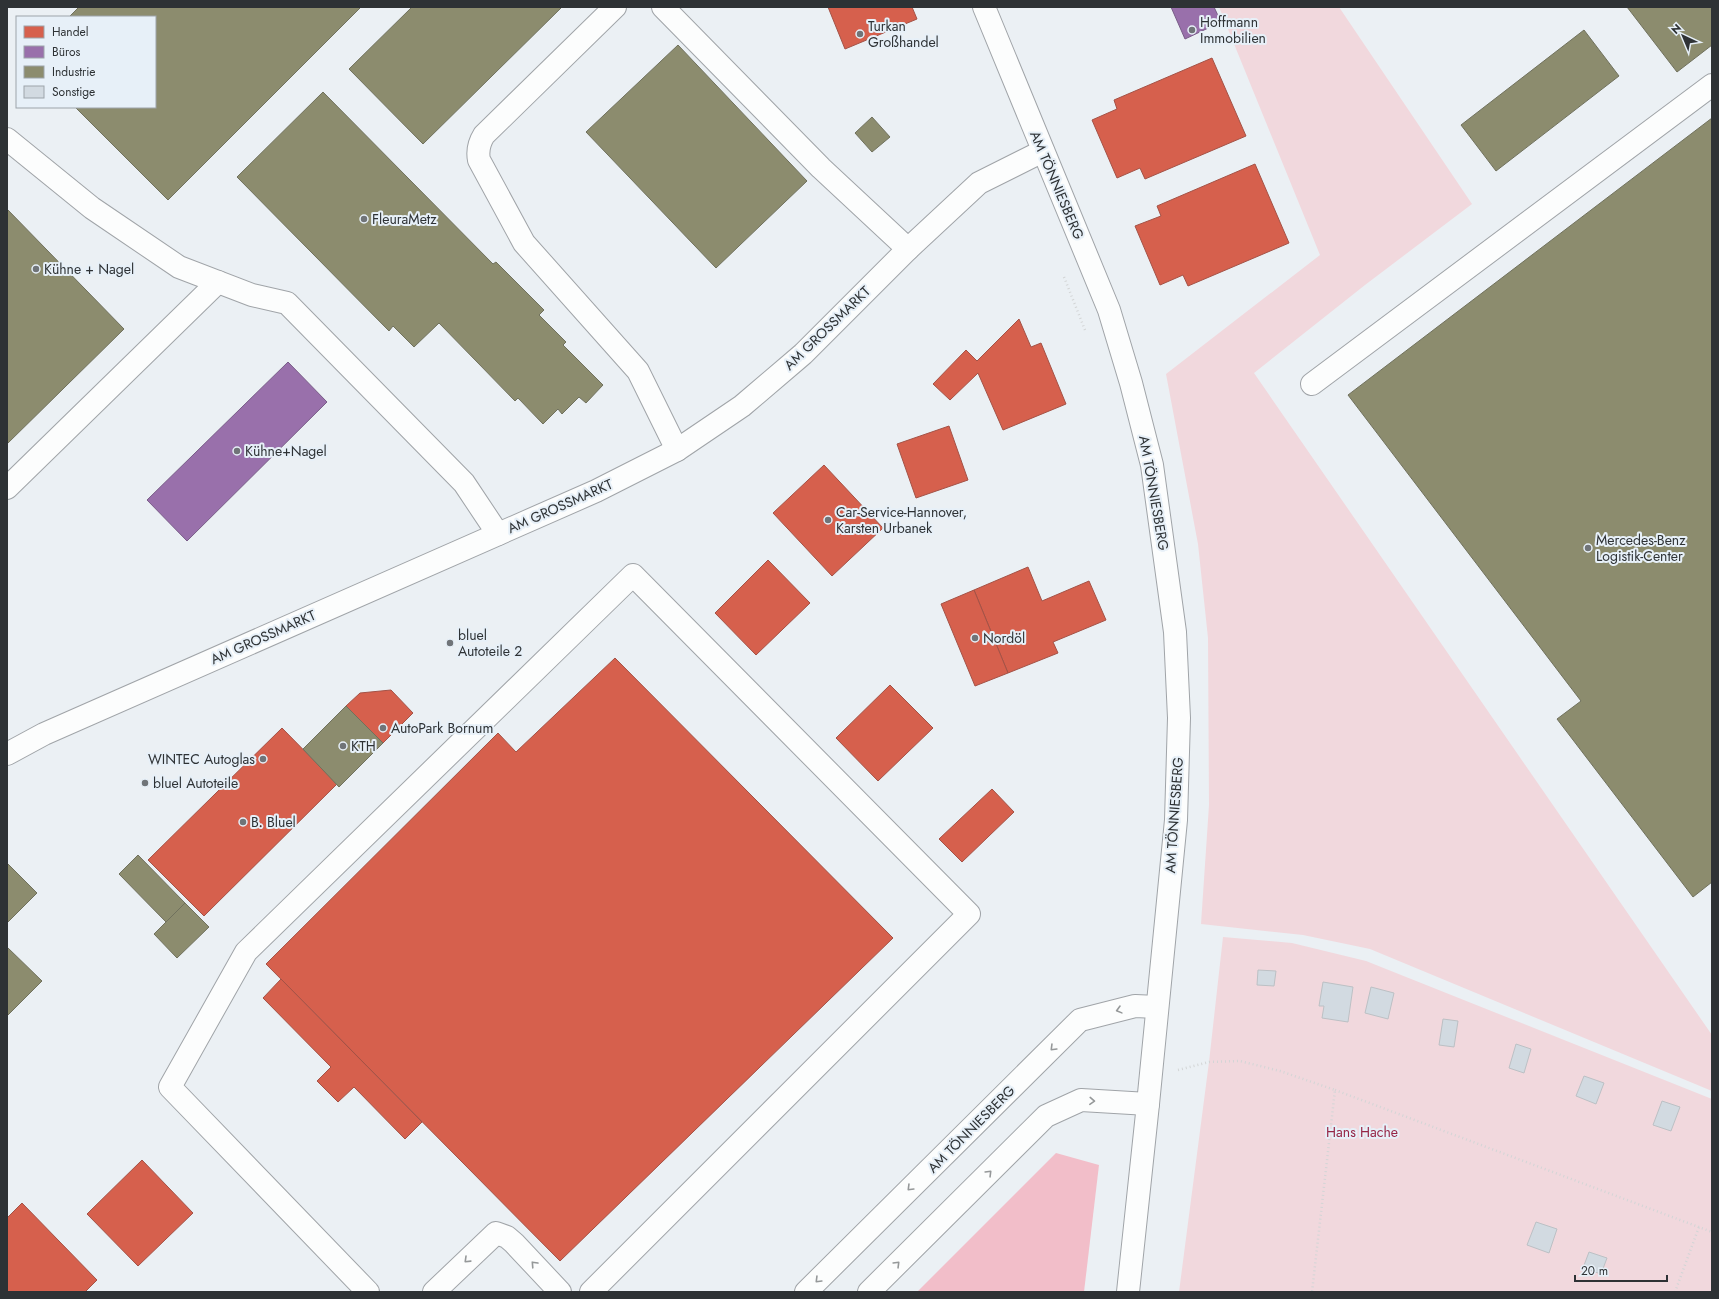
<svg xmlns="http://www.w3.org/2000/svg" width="1719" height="1299" font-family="Jost,sans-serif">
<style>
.green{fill:#f1d8dd}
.forest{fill:#f2bec9}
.shops{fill:#d6604d;stroke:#a45246}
.offices{fill:#9970ab;stroke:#795d88}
.industry{fill:#8c8c6e;stroke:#70715d}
.building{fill:#d2dae1;stroke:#bcc0c4}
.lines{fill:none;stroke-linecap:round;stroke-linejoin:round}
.minor-casing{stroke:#a0a4a8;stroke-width:24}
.path{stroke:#d3d5d6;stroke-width:2.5;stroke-dasharray:1 3;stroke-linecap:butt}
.minor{stroke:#fcfdfd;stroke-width:22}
.oneway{stroke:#959899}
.poi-dot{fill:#707478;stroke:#e7f0f8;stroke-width:1.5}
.labels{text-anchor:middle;stroke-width:4;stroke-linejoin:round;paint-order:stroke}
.poi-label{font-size:14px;fill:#2e3235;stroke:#e7f0f8;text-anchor:start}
.street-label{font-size:14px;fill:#2e3235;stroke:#e7f0f8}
.park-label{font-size:14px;fill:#962545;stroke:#e7f0f8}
</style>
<rect width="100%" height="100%" fill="#ebf0f4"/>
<g class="green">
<path d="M1219,7H1339L1472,204L1365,285L1254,373L1712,1035V1091L1370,949L1303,935L1201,924L1209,805L1208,638L1198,544L1166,374L1320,255Z"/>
<path d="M1223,937L1292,943L1366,961L1712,1099V1292H1179L1209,1062Z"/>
</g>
<path class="forest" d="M1056,1153L1099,1165L1084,1292H917Z"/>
<g class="shops">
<path d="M828,7H912L917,19L845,49Z"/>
<path d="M1212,58L1246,136L1145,179L1140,168L1117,178L1092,120L1117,109L1114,100Z"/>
<path d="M1255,164L1289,243L1188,286L1183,275L1160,285L1135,226L1161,216L1157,206Z"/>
<path d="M1019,319L1031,347L1041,343L1066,404L1003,430L978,373L950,400L933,384L966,350L977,361Z"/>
<path d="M949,426L968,480L916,498L897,444Z"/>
<path d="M824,465L883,528L832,576L773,513Z"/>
<path d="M768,560L810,603L756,655L715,613Z"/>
<path d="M1028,567L1042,601L1089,581L1106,620L1053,642L1058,653L1008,673L974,590Z"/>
<path d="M974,590L1008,673L975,686L941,604Z"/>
<path d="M615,658L893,938L560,1261L266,964L498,733L516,752Z"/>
<path d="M890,685L933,728L878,781L836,738Z"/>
<path d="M391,690L413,713L383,743L346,706L360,693Z"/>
<path d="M282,728L337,784L204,916L148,860Z"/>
<path d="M992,789L1014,812L962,862L939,839Z"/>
<path d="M281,979L422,1122L405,1139L354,1087L338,1102L317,1081L331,1067L263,998Z"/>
<path d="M142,1160L193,1213L138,1266L87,1214Z"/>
<path d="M22,1203L97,1280L85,1292H7V1218Z"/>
</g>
<g class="offices">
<path d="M1171,7H1214L1221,22L1185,39Z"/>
<path d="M288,362L327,402L187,541L147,500Z"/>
</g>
<g class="industry">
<path d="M79,7H361L168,200L75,107H155V17H69Z"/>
<path d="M412,7H562L423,144L349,69Z"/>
<path d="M1627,7H1712V45L1677,72Z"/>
<path d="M1584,30L1619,76L1496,171L1461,125Z"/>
<path d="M678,45L807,181L716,268L586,132Z"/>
<path d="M323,92L493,264L496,262L544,310L539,315L566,342L563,345L603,385L586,403L579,397L562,414L558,409L543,424L518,398L515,401L439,323L414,347L393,326L389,331L237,177Z"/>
<path d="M872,117L890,137L872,152L855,133Z"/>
<path d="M1712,118V882L1693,897L1557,719L1581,701L1348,395Z"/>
<path d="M7,209L124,329L7,444Z"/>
<path d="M346,706L383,743L339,787L303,749Z"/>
<path d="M138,855L185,903L166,922L119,874Z"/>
<path d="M8,864L37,893L7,923V865Z"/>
<path d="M185,903L209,927L177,958L154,934Z"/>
<path d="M7,947L42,981L7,1016Z"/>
</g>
<g class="building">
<path d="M1258,970L1276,971L1274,986L1257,985Z"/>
<path d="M1323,982L1353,987L1348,1022L1322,1018L1324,1006H1319Z"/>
<path d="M1371,987L1394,993L1388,1019L1365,1013Z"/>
<path d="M1443,1019L1458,1021L1454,1047L1439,1045Z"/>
<path d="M1516,1044L1531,1049L1524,1073L1509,1068Z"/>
<path d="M1584,1076L1604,1083L1596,1104L1576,1096Z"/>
<path d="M1662,1101L1680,1107L1671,1131L1653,1125Z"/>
<path d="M1536,1222L1557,1229L1549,1253L1527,1245Z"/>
<path d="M1589,1252L1607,1258L1601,1274L1583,1268Z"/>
</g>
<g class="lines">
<defs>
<g id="minor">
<path d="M615,7L484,135C479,143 477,150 479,160L524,243L638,371L677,450"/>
<path d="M663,7L821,168L908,249"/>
<path d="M984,7L1109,310L1131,383L1152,465L1175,632L1179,718L1176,820L1148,1104L1128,1292"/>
<path d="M7,139L92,208L179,267L252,295L287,303L464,483L498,534"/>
<path d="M1312,384L1712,85"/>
<path d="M7,488L218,282"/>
<path d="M7,754L44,734L596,491L677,450L742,406L803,354L908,249L979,183L1043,151"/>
<path d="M368,1292L170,1087L246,952L633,575L969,914L591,1292"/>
<path d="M434,1292L496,1233L507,1237L514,1243L560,1292"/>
<path d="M806,1292L1080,1020L1135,1006L1157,1007"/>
<path d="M869,1292L1046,1116L1081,1100L1148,1104"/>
</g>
</defs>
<use href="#minor" class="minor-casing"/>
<g class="path">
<path d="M1064,277L1085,330"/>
<path d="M1178,1070L1209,1062L1240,1061L1280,1071L1335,1090L1312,1292"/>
<path d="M1335,1090L1712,1232"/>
<path d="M1675,1292L1699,1227"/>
</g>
<use href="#minor" class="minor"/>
</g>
<defs><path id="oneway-chevron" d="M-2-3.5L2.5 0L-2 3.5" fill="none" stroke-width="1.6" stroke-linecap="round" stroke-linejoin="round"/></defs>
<g class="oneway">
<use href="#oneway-chevron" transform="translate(1119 1010) rotate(165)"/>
<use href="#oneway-chevron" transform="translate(1053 1048) rotate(135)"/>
<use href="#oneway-chevron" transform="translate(1092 1101) rotate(3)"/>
<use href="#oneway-chevron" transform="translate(989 1173) rotate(-45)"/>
<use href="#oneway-chevron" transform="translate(910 1188) rotate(135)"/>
<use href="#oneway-chevron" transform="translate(467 1260) rotate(136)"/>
<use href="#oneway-chevron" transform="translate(534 1264) rotate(-133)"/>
<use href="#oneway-chevron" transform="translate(897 1264) rotate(-45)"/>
<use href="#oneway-chevron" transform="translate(818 1280) rotate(135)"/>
</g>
<g class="poi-dot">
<circle cx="1192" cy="30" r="4"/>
<circle cx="860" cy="34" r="4"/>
<circle cx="364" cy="219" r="4"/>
<circle cx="36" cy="269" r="4"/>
<circle cx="237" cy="451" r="4"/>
<circle cx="828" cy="520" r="4"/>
<circle cx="1588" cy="548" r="4"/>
<circle cx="975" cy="638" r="4"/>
<circle cx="450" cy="643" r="4"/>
<circle cx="383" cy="728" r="4"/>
<circle cx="343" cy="746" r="4"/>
<circle cx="263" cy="759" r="4"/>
<circle cx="145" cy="783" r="4"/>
<circle cx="243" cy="822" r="4"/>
</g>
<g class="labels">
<g class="poi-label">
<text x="1200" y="27">Hoffmann<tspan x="1200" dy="16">Immobilien</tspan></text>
<text x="868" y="31">Turkan<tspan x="868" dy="16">Großhandel</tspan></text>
<text x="372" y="224">FleuraMetz</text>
<text x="44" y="274">Kühne + Nagel</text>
<text x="245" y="456">Kühne+Nagel</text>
<text x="836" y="517">Car-Service-Hannover,<tspan x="836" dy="16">Karsten Urbanek</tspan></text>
<text x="1596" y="545">Mercedes-Benz<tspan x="1596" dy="16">Logistik-Center</tspan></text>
<text x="458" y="640">bluel<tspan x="458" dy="16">Autoteile 2</tspan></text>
<text x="983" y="643">Nordöl</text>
<text x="391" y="733">AutoPark Bornum</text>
<text x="351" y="751">KTH</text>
<text x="255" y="764" text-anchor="end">WINTEC Autoglas</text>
<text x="153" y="788">bluel Autoteile</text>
<text x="251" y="827">B. Bluel</text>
</g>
<g class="street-label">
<text transform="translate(1057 185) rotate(67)" y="5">AM TÖNNIESBERG</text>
<text transform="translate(827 328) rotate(-44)" y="5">AM GROSSMARKT</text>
<text transform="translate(1154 493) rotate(80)" y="5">AM TÖNNIESBERG</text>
<text transform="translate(560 506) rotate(-24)" y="5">AM GROSSMARKT</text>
<text transform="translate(263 637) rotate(-24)" y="5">AM GROSSMARKT</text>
<text transform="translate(1174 815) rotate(-86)" y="5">AM TÖNNIESBERG</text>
<text transform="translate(971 1129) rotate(-45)" y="5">AM TÖNNIESBERG</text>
</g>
<g class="park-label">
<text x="1362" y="1137">Hans Hache</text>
</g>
</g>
<rect width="1719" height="1299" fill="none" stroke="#2e3235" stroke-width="16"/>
<rect x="16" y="16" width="140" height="92" fill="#e7f0f8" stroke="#9da4aa"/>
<rect x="24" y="26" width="20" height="12" fill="#d6604d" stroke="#9da4aa"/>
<text x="52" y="36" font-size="12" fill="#2e3235">Handel</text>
<rect x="24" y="46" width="20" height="12" fill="#9970ab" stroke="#9da4aa"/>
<text x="52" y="56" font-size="12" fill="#2e3235">Büros</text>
<rect x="24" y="66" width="20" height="12" fill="#8c8c6e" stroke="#9da4aa"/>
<text x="52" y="76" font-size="12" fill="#2e3235">Industrie</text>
<rect x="24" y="86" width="20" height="12" fill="#d2dae1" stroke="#9da4aa"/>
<text x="52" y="96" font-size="12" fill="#2e3235">Sonstige</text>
<g transform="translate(1683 36) rotate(316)" stroke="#e7f0f8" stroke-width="3" paint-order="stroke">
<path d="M0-3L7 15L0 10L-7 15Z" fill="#2e3235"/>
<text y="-6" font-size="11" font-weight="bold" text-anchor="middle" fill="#2e3235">N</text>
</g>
<path d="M1575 1275v6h92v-6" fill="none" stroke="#2e3235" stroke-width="2"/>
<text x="1581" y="1275" font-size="12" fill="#2e3235" stroke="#e7f0f8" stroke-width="3" paint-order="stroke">20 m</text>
</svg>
